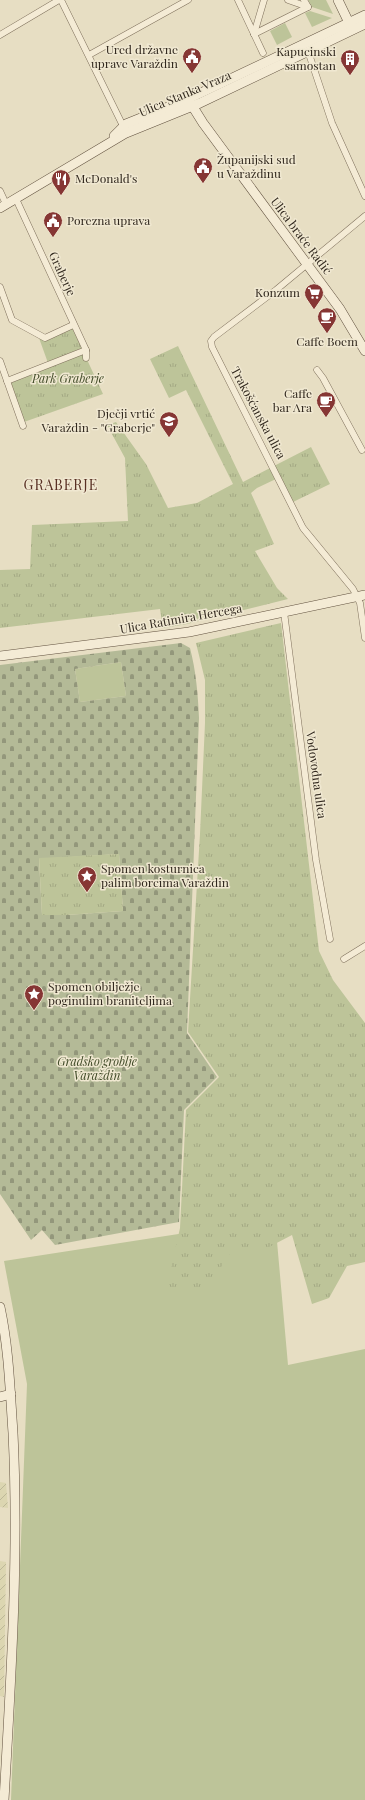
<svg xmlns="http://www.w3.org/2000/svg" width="365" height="1800" font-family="'Playfair Display',serif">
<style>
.farmland{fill:url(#farmland-furrows)}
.green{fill:#bdc499}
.cemetery{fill:url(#cemetery-stones);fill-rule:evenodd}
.park{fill:url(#park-tufts)}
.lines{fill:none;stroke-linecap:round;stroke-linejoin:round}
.street-casing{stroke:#7f705c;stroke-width:7}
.secondary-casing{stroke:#61513f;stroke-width:10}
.street{stroke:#f4ebd5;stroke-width:6}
.secondary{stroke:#f4ebd5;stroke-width:9}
.labels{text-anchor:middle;stroke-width:3;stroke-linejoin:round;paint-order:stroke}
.poi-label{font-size:12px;fill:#31281e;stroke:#f0e8d1;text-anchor:end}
.street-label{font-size:12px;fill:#31281e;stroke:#f0e8d1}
.park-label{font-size:12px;font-style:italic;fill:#414b28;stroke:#f0e8d1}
.quarter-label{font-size:14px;letter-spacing:1px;fill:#583023;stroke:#f0e8d1}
</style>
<defs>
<pattern id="farmland-furrows" width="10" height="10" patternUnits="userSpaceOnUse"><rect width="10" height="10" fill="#dcd6b1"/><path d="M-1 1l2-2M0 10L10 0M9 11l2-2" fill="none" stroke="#bdb898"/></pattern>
<pattern id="cemetery-stones" width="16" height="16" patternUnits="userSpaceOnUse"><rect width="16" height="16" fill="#b4ba97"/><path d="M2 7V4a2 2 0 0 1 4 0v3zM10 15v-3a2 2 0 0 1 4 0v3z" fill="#93977b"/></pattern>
<pattern id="park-tufts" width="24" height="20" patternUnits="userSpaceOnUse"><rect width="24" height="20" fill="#bdc499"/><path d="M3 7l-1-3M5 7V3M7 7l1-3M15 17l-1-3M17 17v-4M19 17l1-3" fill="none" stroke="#a3a883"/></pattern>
</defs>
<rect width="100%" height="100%" fill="#e7dec3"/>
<g class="farmland">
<path d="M0,1482L6,1483L8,1508L0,1507Z"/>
<path d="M0,1561L6,1562L4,1697L0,1696Z"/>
</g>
<g class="green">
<path d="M308,0H326L333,14L312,7Z"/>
<path d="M310,11L332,18L312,27L305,13Z"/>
<path d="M285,23L292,37L277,45L270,31Z"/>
<path d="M121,662L126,696L80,702L75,669Z"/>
<path d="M275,1219L288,1365L365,1349V1800H11L27,1384L4,1261Z"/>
</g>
<path class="cemetery" d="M181,643L190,648C196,671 198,694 199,718L187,1033L217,1077L184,1110L179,1222L55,1245L42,1230L31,1240L0,1194V665ZM121,662L126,696L80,702L75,669ZM119,854L123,911L66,915H42L39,859Z"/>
<g class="park">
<path d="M70,323L103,394L24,422L8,379L48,363L39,338Z"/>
<path d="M178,346L243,482L311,447L330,484L291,503L278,478L257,488L251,493L274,544L255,551L277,588L288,599L187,624L163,628L160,609L0,628V570L30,569L32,525L128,521L125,458L107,425L116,422L146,464L168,508L197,503L233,484L186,390L169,398L150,359Z"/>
<path d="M281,623L319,951L333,980L365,1023V1262L347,1266L329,1298L312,1304L292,1235L269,1247L233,1249L206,1290L166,1291L180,1228L186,1110L219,1077L188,1032L200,834L205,723V680L196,643Z"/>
<path d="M119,854L123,911L66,915H42L39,858Z"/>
</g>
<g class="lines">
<defs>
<g id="street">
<path d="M61,0L125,130"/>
<path d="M238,0L263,53"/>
<path d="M288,0L308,7"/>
<path d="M254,34L308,7L304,0"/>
<path d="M254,34L264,0"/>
<path d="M0,35L59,0"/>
<path d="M308,51L332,123L365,196"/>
<path d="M89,55L188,0"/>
<path d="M0,191L6,204"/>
<path d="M16,199L86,350V358"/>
<path d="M365,216L276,290L214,337L211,341L212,347L303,528L353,589L360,603L365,638"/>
<path d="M0,287L12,320L45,338L73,325"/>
<path d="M0,361L23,426"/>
<path d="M317,370L323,378L362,450"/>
<path d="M7,381L86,350"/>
<path d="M284,612L316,860L330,939"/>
<path d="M344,959L365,946"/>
</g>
<g id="secondary">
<path d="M338,0L351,27"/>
<path d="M188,99L203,123L340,309L365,351"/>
<path d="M114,136L126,124L188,99L365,15"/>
<path d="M0,208L126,133L200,103L365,24"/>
<path d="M0,656L189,632L365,595"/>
<path d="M0,1307C9,1349 10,1391 13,1433C19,1555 11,1678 4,1800"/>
<path d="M0,1397L11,1394"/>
</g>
</defs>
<use href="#street" class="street-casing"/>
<use href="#secondary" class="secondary-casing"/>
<use href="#street" class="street"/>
<use href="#secondary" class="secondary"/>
</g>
<defs>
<symbol id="civic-pin" viewBox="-11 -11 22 30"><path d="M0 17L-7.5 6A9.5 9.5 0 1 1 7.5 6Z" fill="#863634" stroke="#f0e8d1"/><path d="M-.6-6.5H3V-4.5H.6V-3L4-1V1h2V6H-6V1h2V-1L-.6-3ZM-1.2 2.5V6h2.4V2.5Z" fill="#fff"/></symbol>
<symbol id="building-pin" viewBox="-11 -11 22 30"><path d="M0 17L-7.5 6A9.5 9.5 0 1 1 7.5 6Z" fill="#863634" stroke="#f0e8d1"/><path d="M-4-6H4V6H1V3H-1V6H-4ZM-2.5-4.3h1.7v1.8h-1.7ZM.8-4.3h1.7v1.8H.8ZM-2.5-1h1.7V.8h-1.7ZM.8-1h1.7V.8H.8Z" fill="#fff"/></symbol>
<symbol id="restaurant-pin" viewBox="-11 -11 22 30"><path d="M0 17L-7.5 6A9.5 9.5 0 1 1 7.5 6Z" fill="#863634" stroke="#f0e8d1"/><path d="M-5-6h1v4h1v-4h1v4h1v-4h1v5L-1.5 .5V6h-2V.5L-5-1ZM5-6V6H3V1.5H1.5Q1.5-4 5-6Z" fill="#fff"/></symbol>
<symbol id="supermarket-pin" viewBox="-11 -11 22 30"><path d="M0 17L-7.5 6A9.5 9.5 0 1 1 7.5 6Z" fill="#863634" stroke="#f0e8d1"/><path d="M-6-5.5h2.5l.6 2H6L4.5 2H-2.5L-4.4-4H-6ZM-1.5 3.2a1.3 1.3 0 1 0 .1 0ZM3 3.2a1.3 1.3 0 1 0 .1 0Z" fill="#fff"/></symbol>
<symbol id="cafe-pin" viewBox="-11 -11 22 30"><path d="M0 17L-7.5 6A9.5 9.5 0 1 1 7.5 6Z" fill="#863634" stroke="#f0e8d1"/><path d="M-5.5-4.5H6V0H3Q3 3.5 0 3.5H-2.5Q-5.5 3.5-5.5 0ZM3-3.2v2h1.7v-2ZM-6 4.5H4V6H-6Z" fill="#fff"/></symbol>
<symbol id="school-pin" viewBox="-11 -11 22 30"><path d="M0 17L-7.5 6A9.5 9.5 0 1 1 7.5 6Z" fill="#863634" stroke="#f0e8d1"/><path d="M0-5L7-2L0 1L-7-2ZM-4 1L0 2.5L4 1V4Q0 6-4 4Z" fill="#fff"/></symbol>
<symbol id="sight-pin" viewBox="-11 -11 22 30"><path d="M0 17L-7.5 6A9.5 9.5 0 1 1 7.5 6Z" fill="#863634" stroke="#f0e8d1"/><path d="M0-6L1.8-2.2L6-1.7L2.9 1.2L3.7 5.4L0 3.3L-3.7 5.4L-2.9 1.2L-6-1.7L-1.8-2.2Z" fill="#fff"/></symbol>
</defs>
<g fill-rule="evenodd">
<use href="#civic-pin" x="181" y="46" width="22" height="30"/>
<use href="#building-pin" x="339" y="48" width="22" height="30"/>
<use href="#civic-pin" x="192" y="156" width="22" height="30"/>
<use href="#restaurant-pin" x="50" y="168" width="22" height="30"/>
<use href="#civic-pin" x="42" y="210" width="22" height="30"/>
<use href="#supermarket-pin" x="303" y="282" width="22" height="30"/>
<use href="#cafe-pin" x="316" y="306" width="22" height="30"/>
<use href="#cafe-pin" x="315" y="390" width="22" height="30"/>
<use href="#school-pin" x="158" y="410" width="22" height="30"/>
<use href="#sight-pin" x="76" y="865" width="22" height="30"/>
<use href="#sight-pin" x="23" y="983" width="22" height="30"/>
</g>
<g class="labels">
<g class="poi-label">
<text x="178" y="54">Ured državne<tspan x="178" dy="14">uprave Varaždin</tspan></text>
<text x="336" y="56">Kapucinski<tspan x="336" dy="14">samostan</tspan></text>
<text x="217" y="164" text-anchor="start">Županijski sud<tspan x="217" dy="14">u Varaždinu</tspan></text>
<text x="75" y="183" text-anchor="start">McDonald's</text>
<text x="67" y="225" text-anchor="start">Porezna uprava</text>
<text x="300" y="297">Konzum</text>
<text x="327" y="346" text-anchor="middle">Caffe Boem</text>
<text x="312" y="398">Caffe<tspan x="312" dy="14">bar Ara</tspan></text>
<text x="155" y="418">Dječji vrtić<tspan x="155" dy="14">Varaždin - "Graberje"</tspan></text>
<text x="101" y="873" text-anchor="start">Spomen kosturnica<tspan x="101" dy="14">palim borcima Varaždin</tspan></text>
<text x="48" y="991" text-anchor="start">Spomen obilježje<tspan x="48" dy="14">poginulim braniteljima</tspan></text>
</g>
<g class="street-label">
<text transform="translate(185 94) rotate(-23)" y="4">Ulica Stanka Vraza</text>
<text transform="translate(301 236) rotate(53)" y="4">Ulica braće Radić</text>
<text transform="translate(62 274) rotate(65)" y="4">Graberje</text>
<text transform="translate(258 413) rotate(62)" y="4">Trakošćanska ulica</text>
<text transform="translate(181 619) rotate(-10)" y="4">Ulica Ratimira Hercega</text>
<text transform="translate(316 775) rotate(82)" y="4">Vodovodna ulica</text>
</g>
<g class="park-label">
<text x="68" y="383">Park Graberje</text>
<text x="97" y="1066">Gradsko groblje<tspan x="97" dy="14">Varaždin</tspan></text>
</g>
<g class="quarter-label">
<text x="61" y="490">GRABERJE</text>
</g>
</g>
</svg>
